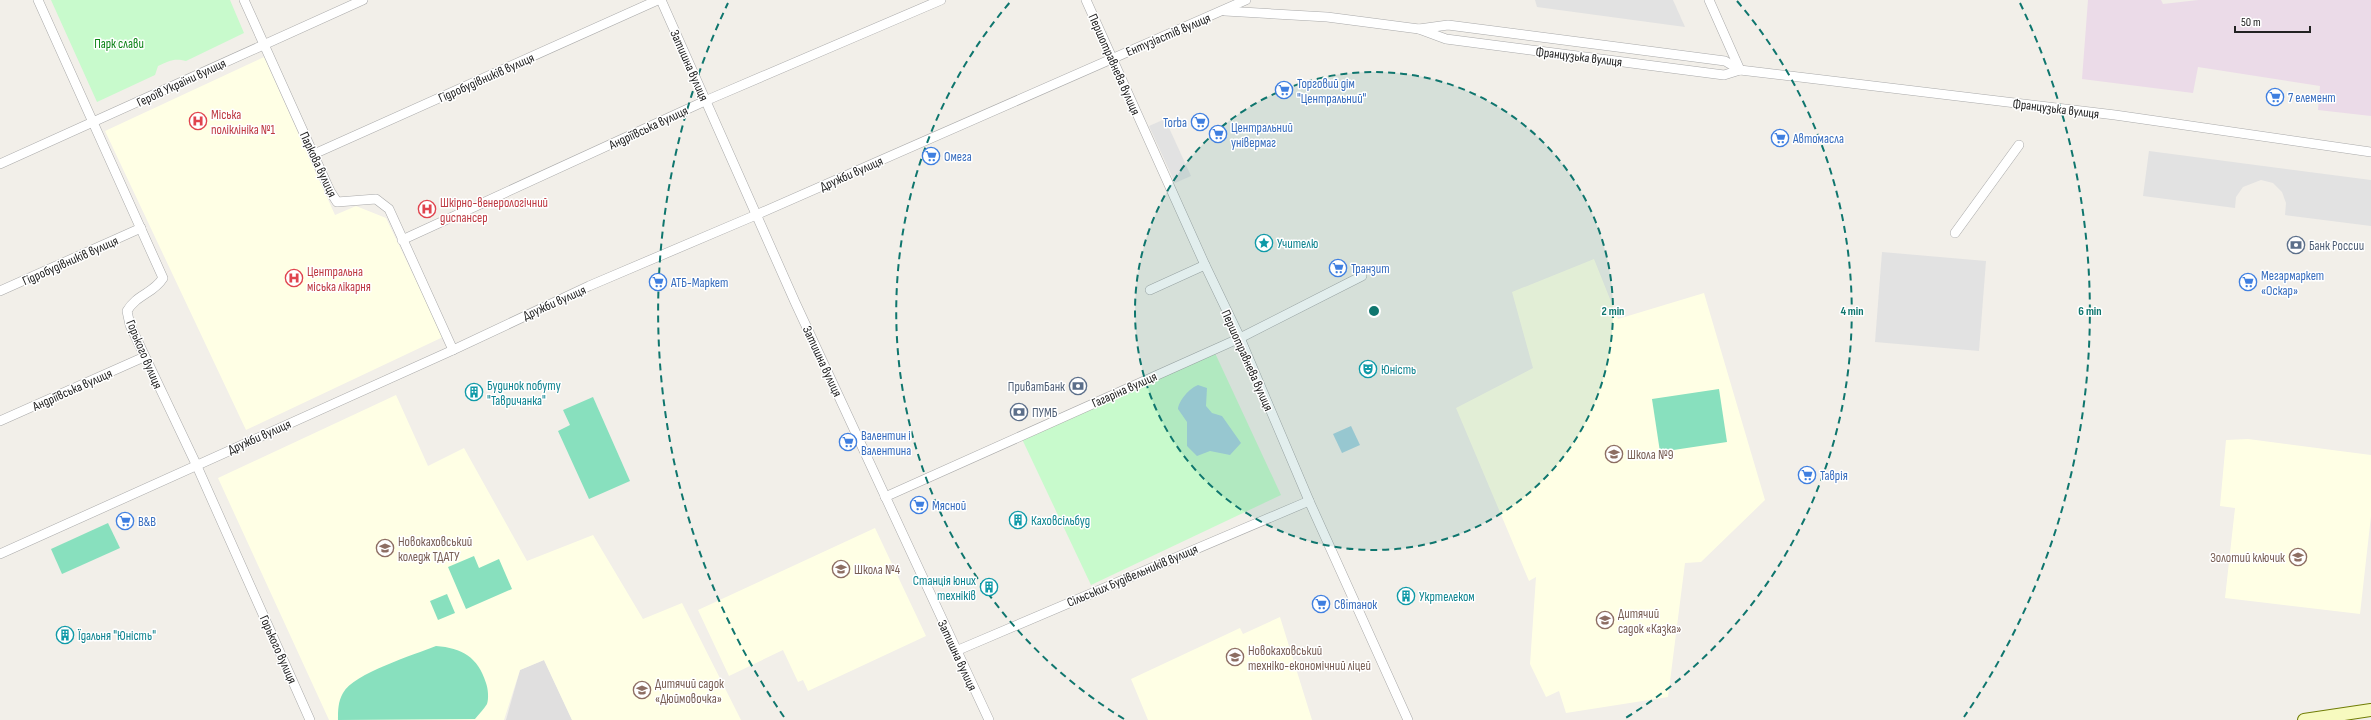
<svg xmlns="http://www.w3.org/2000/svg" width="2371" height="720" font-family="'Sofia Sans Condensed',sans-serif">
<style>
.residential{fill:#e0dfdf}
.industrial{fill:#ebdbe8}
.education{fill:#ffffe5}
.park{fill:#c8facc}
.pitch{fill:#88e0be}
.parking{fill:#e2e2e2}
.water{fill:#aad3df}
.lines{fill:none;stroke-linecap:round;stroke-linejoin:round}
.street-casing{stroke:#a9a9a9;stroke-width:10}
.secondary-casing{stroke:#707d05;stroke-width:14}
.street{stroke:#fff;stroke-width:9}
.secondary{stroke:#f7fabf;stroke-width:12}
.ring{fill:none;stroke:#0f766e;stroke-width:2;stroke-dasharray:7 5}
.labels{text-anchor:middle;stroke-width:3;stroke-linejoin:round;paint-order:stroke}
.street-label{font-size:13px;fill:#222;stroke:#fff}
.park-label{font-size:13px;fill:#0c8416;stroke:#fff}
.shop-label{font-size:13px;fill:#366cbe;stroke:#fff;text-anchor:start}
.health-label{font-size:13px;fill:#be3a42;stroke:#fff;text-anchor:start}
.culture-label{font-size:13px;fill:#0d838f;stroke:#fff;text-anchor:start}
.service-label{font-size:13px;fill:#4e5e75;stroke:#fff;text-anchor:start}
.education-label{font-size:13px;fill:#785e54;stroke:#fff;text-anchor:start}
.centre{fill:#0f766e;stroke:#fff;stroke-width:2}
.ring-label{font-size:12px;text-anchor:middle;font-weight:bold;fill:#0f766e;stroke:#fff;stroke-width:3;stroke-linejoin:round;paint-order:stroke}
</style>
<rect width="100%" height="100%" fill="#f2efe9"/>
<path class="residential" d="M544,660L572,720H506L520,670Z"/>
<path class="industrial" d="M2088,0H2161L2163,4L2198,0H2371V116L2318,110L2320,86L2198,67L2193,93L2082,79Z"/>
<g class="education">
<path d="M264,57L335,215L356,206L386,218L443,337L246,430L105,131Z"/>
<path d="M1594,259L1618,319L1704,293L1765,500L1701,562L1685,563L1668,697L1566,713L1559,691L1546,697L1530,664L1536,577L1529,581L1456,408L1533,368L1512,292Z"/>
<path d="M396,395L428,466L464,448L527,561L593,535L643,619L682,603L741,720H572L544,660L520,670L504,720H329L218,478Z"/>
<path d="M2248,439L2371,455V516L2360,614L2225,598L2235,508L2220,506L2226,440Z"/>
<path d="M875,528L926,636L808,691L803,680L798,682L783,650L729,676L698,610Z"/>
<path d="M1280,617L1312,720H1148L1131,679L1240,628L1243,634Z"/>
</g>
<g class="park">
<path d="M51,0H230L244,33L186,61C174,58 169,61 158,66L155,75L97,102Z"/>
<path d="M1215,353L1281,495L1091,585L1022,439Z"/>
</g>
<g class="pitch">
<path d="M1719,389L1727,442L1660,452L1652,399Z"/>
<path d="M593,397L630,481L589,499L558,431L570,425L563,410Z"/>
<path d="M108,523L120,548L62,574L51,549Z"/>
<path d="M474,556L479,568L499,559L512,589L466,609L448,567Z"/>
<path d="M447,594L455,613L438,620L430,601Z"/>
<path d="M436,646C462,648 478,657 486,683C488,688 489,699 487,704C484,709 479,714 475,719L338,720C338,710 338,702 343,693C354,673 414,655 436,646Z"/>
</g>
<g class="parking">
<path d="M1535,0H1673L1685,27L1537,7Z"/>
<path d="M1165,119L1191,176L1175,183L1149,126Z"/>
<path d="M2149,151L2371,180V226L2285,215L2286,203L2282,192L2273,183L2261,180L2243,187L2236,197L2235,208L2143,196Z"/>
<path d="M1882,252L1986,261L1979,351L1875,342Z"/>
</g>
<g class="water">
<path d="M1198,385L1207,388L1206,406L1212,413L1222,416L1241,443L1230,455L1210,451L1197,456L1187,446V422L1178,409C1179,400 1190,388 1198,385Z"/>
<path d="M1351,426L1360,445L1342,453L1333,434Z"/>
</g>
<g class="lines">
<defs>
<g id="street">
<path d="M38,0L163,278C153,294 137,294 127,311L130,325L196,464L310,720"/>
<path d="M244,0L330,191L337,202L376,199L389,209L453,350"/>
<path d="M661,0L795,302L989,720"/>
<path d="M1086,0L1205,265L1240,338L1310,503L1408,720"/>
<path d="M1709,0L1740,70"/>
<path d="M1225,11L1327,17L1419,29L1446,39L1724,75L1740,70"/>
<path d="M1419,29L1448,25L1725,61L1740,70L2115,115L2371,152"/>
<path d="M314,154L658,0"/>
<path d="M0,164L363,0"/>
<path d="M1955,233L2019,145"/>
<path d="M402,240L705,101L941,0"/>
<path d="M1150,290L1205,265"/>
<path d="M0,291L141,228"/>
<path d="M0,421L144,357"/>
<path d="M885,497L1240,338L1362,276"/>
<path d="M0,554L453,350L589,286L756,215L1246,0"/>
<path d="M956,651L1309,501"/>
</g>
<path id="secondary" d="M2304,720L2371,710"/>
</defs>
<use href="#street" class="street-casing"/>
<use href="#secondary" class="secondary-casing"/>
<use href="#street" class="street"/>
<use href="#secondary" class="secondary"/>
</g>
<circle cx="1374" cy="311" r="239" fill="#0f766e" fill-opacity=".12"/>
<g class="ring">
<circle cx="1374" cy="311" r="239"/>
<path d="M1124 719A478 478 0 0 1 1011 1M1737 1A478 478 0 0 1 1624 719"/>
<path d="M784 717A716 716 0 0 1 728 3M2020 3A716 716 0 0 1 1964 717"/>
</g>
<defs>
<symbol id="supermarket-ring" viewBox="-11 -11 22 22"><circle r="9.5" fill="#fff" stroke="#3f7fe0" stroke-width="1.5"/><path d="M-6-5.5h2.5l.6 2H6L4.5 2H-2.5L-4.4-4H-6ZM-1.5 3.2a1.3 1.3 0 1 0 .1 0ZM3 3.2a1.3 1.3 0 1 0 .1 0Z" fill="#3f7fe0"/></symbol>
<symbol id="hospital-ring" viewBox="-11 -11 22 22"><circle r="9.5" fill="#fff" stroke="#e0444e" stroke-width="1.5"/><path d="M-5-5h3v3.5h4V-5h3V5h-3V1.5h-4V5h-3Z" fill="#e0444e"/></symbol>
<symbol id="sight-ring" viewBox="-11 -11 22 22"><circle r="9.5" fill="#fff" stroke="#0f9aa8" stroke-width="1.5"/><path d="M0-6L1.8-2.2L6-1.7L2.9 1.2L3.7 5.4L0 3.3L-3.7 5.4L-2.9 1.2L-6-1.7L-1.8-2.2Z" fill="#0f9aa8"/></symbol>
<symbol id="bank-ring" viewBox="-11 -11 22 22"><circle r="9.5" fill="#fff" stroke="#5c6f8a" stroke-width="1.5"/><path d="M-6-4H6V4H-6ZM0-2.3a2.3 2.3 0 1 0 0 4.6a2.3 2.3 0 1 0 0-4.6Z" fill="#5c6f8a"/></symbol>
<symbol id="theatre-ring" viewBox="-11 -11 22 22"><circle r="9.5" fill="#fff" stroke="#0f9aa8" stroke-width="1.5"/><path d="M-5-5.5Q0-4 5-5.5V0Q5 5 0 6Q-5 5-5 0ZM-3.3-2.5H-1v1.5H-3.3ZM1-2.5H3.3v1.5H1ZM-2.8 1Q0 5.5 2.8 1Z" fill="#0f9aa8"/></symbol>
<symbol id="building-ring" viewBox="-11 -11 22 22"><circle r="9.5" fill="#fff" stroke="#0f9aa8" stroke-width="1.5"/><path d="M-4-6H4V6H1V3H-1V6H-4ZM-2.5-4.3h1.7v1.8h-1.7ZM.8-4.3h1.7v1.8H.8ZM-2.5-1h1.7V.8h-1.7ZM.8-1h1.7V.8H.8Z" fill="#0f9aa8"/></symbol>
<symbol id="school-ring" viewBox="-11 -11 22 22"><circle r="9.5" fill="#fff" stroke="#8d6e63" stroke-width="1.5"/><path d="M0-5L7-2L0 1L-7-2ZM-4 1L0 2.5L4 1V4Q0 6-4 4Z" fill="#8d6e63"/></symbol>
<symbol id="university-ring" viewBox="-11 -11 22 22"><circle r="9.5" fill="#fff" stroke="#8d6e63" stroke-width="1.5"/><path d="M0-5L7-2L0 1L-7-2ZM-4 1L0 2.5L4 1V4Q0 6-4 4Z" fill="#8d6e63"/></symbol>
</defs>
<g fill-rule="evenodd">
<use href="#supermarket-ring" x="1274" y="80" width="20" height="20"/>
<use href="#supermarket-ring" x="2265" y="87" width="20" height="20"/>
<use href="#hospital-ring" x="188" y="111" width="20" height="20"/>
<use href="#supermarket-ring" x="1190" y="112" width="20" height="20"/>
<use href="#supermarket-ring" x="1208" y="124" width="20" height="20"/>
<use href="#supermarket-ring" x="1770" y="128" width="20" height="20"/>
<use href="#supermarket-ring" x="921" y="146" width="20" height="20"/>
<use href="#hospital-ring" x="417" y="199" width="20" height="20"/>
<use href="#sight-ring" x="1254" y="233" width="20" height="20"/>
<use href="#bank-ring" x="2286" y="235" width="20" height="20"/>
<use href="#supermarket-ring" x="1328" y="258" width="20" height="20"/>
<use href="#hospital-ring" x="284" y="268" width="20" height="20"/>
<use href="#supermarket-ring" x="648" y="272" width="20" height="20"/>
<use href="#supermarket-ring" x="2238" y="272" width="20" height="20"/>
<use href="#theatre-ring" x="1358" y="359" width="20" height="20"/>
<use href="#bank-ring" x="1068" y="376" width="20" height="20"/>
<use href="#building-ring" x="464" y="382" width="20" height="20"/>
<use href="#bank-ring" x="1009" y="402" width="20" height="20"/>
<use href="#supermarket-ring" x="838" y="432" width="20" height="20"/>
<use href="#school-ring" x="1604" y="444" width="20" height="20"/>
<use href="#supermarket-ring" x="1797" y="465" width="20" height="20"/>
<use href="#supermarket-ring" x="909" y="495" width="20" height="20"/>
<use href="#building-ring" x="1008" y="510" width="20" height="20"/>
<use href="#supermarket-ring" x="115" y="511" width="20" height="20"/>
<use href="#university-ring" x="375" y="538" width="20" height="20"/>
<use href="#school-ring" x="2288" y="547" width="20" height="20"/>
<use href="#school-ring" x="831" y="559" width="20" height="20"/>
<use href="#building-ring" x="979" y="577" width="20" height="20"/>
<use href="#building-ring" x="1396" y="586" width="20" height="20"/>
<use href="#supermarket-ring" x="1311" y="594" width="20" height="20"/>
<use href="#school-ring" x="1595" y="610" width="20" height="20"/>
<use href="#building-ring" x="55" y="625" width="20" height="20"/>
<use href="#school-ring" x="1225" y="647" width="20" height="20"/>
<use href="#school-ring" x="632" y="680" width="20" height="20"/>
</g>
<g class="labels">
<g class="street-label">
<text transform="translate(1168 34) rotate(-23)" y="5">Ентузіастів вулиця</text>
<text transform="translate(1579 56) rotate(7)" y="5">Французька вулиця</text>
<text transform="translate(1115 64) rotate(66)" y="5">Першотравнева вулиця</text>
<text transform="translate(690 65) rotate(66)" y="5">Затишна вулиця</text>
<text transform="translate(486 77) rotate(-24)" y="5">Гідробудівників вулиця</text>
<text transform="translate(181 82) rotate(-25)" y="5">Героїв України вулиця</text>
<text transform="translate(2056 108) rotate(7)" y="5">Французька вулиця</text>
<text transform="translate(648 127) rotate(-25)" y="5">Андріївська вулиця</text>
<text transform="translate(319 164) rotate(65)" y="5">Паркова вулиця</text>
<text transform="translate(851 173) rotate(-24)" y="5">Дружби вулиця</text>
<text transform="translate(70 260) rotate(-24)" y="5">Гідробудівників вулиця</text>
<text transform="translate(554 302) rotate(-24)" y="5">Дружби вулиця</text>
<text transform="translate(145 354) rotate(67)" y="5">Горького вулиця</text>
<text transform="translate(1248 360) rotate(66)" y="5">Першотравнева вулиця</text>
<text transform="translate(823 361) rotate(65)" y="5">Затишна вулиця</text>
<text transform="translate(72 389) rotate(-24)" y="5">Андріївська вулиця</text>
<text transform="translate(1124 389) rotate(-24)" y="5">Гагаріна вулиця</text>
<text transform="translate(259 436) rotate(-24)" y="5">Дружби вулиця</text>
<text transform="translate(1132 575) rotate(-23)" y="5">Сільських Будівельників вулиця</text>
<text transform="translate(279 649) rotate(66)" y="5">Горького вулиця</text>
<text transform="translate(958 655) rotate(65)" y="5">Затишна вулиця</text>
</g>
<g class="park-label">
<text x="119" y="48">Парк слави</text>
</g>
<g class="shop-label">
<text x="1297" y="88">Торговий дім<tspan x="1297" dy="15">"Центральний"</tspan></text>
<text x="2288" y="102">7 елемент</text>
<text x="1187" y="127" text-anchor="end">Torba</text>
<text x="1231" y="132">Центральний<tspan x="1231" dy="15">універмаг</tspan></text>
<text x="1793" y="143">Автомасла</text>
<text x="944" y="161">Омега</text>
<text x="1351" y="273">Транзит</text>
<text x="2261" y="280">Мегармаркет<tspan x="2261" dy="15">«Оскар»</tspan></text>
<text x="671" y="287">АТБ-Маркет</text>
<text x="861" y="440">Валентин і<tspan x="861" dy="15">Валентина</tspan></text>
<text x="1820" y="480">Таврія</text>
<text x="932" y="510">Мясной</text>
<text x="138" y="526">В&amp;В</text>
<text x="1334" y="609">Свiтанок</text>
</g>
<g class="health-label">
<text x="211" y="119">Міська<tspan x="211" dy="15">поліклініка №1</tspan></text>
<text x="440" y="207">Шкірно-венерологічний<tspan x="440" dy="15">диспансер</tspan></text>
<text x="307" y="276">Центральна<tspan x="307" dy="15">міська лікарня</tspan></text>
</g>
<g class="culture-label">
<text x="1277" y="248">Учителю</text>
<text x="1381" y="374">Юність</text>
<text x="487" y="390">Будинок побуту<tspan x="487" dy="15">"Тавричанка"</tspan></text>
<text x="1031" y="525">Каховсільбуд</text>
<text x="976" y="585" text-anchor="end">Станція юних<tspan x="976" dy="15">техніків</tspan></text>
<text x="1419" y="601">Укртелеком</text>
<text x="78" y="640">Їдальня "Юність"</text>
</g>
<g class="service-label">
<text x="2309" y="250">Банк России</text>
<text x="1065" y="391" text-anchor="end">ПриватБанк</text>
<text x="1032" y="417">ПУМБ</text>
</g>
<g class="education-label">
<text x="1627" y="459">Школа №9</text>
<text x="398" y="546">Новокаховський<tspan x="398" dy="15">коледж ТДАТУ</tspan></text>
<text x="2285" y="562" text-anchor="end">Золотий ключик</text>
<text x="854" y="574">Школа №4</text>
<text x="1618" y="618">Дитячий<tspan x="1618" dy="15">садок «Казка»</tspan></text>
<text x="1248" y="655">Новокаховський<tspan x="1248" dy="15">техніко-економічний ліцей</tspan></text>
<text x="655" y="688">Дитячий садок<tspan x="655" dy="15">«Дюймовочка»</tspan></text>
</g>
</g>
<circle cx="1374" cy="311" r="6" class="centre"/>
<g class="ring-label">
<text x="1613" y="315">2 min</text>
<text x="1852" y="315">4 min</text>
<text x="2090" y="315">6 min</text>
</g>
<path d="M2235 26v6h75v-6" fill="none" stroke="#222222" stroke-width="2"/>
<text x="2241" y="26" font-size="12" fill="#222222" stroke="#ffffff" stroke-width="3" paint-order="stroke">50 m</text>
</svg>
